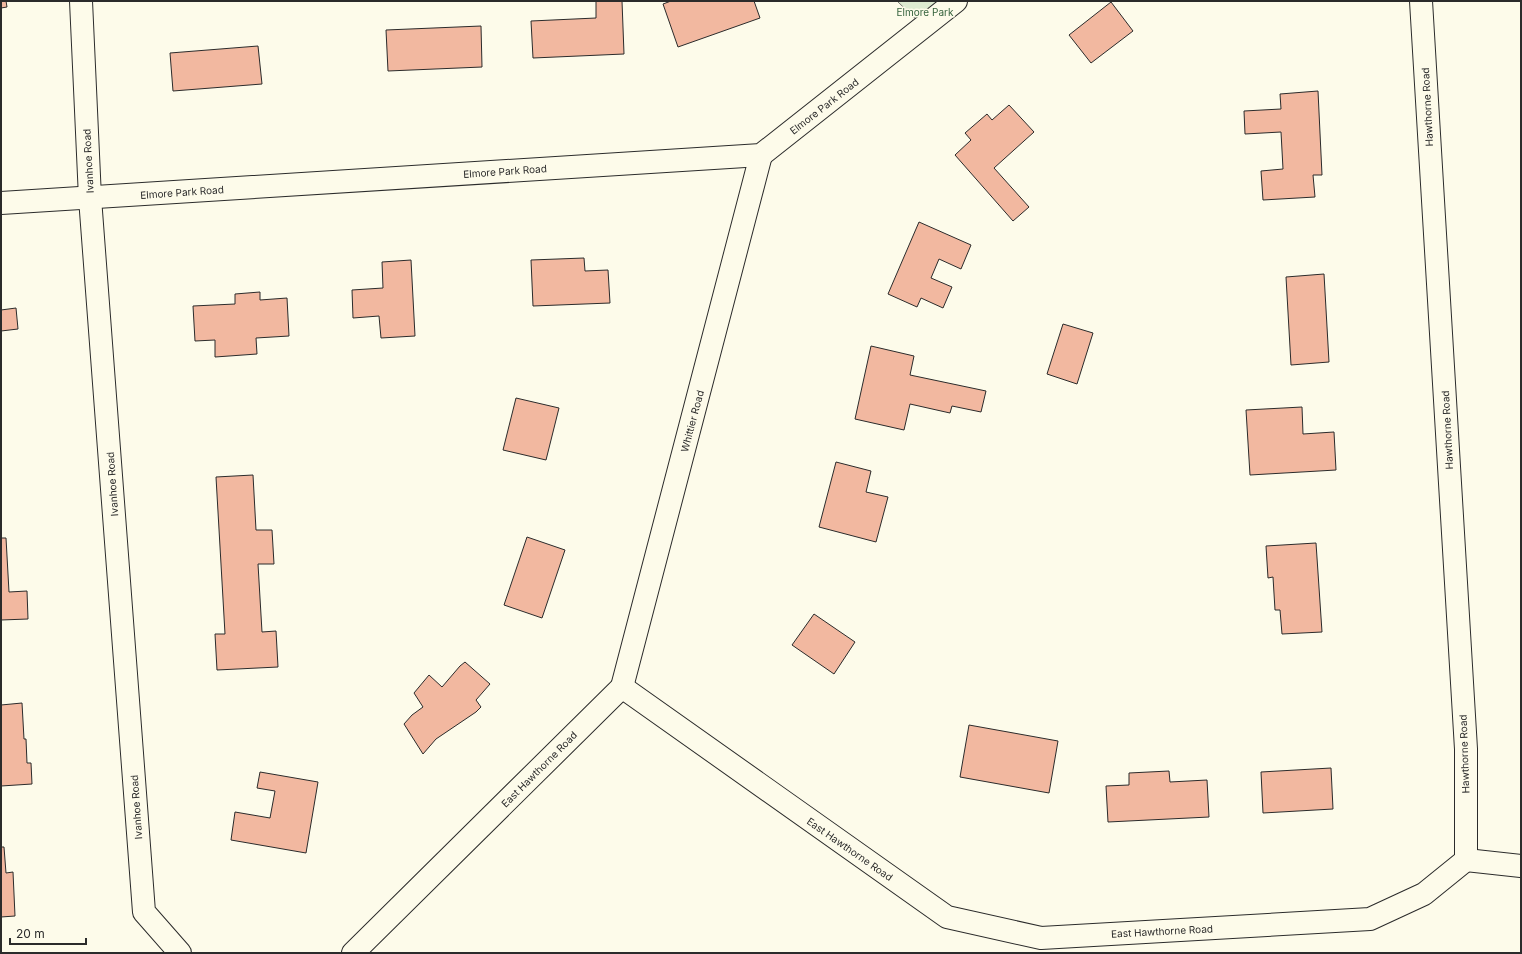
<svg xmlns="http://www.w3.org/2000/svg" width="1522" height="954" font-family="Inter,sans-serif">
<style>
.green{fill:#deebd1;stroke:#74746e}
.building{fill:#f2b8a0;stroke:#2b2b2b}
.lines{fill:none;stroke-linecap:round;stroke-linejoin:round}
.minor-casing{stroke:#2b2b2b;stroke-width:24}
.tertiary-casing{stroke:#2b2b2b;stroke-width:24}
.minor{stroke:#fdfbea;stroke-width:22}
.tertiary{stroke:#fdfbea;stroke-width:22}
.labels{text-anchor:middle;stroke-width:3;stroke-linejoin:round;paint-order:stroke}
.park-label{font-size:10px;fill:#34623c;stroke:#fdfbea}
.street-label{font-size:10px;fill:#2b2b2b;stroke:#fdfbea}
</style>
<rect width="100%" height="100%" fill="#fdfbea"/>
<path class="green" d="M897,1H956L924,27Z"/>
<g class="building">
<path d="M1,1H6L7,7L1,8Z"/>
<path d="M596,1H622L624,54L533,58L531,21L596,18Z"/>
<path d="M671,1H754L760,18L678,47L663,4Z"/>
<path d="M1111,2L1133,31L1091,63L1069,35Z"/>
<path d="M481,26L482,67L388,71L386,30Z"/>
<path d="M258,46L262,84L173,91L170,53Z"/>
<path d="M1318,91L1322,175H1313L1315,197L1263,200L1261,171L1283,169L1281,132L1245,134L1244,111L1281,109L1280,94Z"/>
<path d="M1009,105L1034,132L994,168L1029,207L1013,221L955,155L971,140L965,133L987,114L992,120Z"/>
<path d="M919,222L971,245L961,269L939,259L931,278L952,287L943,308L921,298L917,307L888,294Z"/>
<path d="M584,258L585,271L608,270L610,303L533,306L531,260Z"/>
<path d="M411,260L415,336L381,338L379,316L353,318L352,290L383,288L382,262Z"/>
<path d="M1324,274L1329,362L1291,365L1286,277Z"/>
<path d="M260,292V300L287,298L289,336L256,338L257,354L215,357V340L195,341L193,306L235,304V294Z"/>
<path d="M16,308L18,329L1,331V310Z"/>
<path d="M1063,324L1093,333L1077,384L1047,374Z"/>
<path d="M871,346L914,356L910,375L986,391L981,412L952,406L950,413L910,404L904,430L855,419Z"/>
<path d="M516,398L559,408L546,460L503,450Z"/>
<path d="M1302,407L1303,434L1334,432L1336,470L1250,475L1246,410Z"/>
<path d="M836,462L871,471L866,492L888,497L876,542L819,527Z"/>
<path d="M253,475L256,530H272L274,564H258L262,632L276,631L278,667L217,670L215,634H225L216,477Z"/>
<path d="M527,537L565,550L542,618L504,605Z"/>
<path d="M1,538H6L9,592L27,591L28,619L1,620Z"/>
<path d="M1316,543L1322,632L1282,634L1280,610H1275L1273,577L1268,578L1266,546Z"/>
<path d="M814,614L855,642L834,674L792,645Z"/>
<path d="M465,662L490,684L476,700L481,707L476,712L436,739L423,754L404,724L412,715L423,707L414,693L429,675L442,687L460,666Z"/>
<path d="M22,703L24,739H26L27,763H31L32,784L1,786V705Z"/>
<path d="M969,725L1058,741L1049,793L960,777Z"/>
<path d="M1331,768L1333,809L1263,813L1261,772Z"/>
<path d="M1169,771L1170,782L1207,780L1209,817L1108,822L1106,786L1129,785V773Z"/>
<path d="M260,772L318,782L306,853L231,840L235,812L270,818L275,791L257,788Z"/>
<path d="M1,844V847H4L6,873L13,872L15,916L1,917Z"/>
</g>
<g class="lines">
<defs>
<g id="minor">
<path d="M81,1L90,198L144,912L180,953"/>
<path d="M1421,1L1466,749V860"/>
<path d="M622,687L947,917L1041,938L1370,919L1424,894L1466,860"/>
<path d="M622,687L761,155"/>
<path d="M1466,860L1521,866"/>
<path d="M353,953L622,687"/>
</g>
<path id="tertiary" d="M1,203L761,155L956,1"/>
</defs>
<use href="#minor" class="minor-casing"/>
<use href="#tertiary" class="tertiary-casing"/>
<use href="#minor" class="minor"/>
<use href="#tertiary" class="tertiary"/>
</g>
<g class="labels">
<g class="park-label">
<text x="925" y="16">Elmore Park</text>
</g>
<g class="street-label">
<text transform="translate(824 106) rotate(-38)" y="4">Elmore Park Road</text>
<text transform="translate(1427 107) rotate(-93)" y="4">Hawthorne Road</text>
<text transform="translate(88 161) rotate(-93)" y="4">Ivanhoe Road</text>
<text transform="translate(505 171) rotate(-4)" y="4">Elmore Park Road</text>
<text transform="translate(182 192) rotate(-4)" y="4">Elmore Park Road</text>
<text transform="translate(692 421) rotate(-75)" y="4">Whittier Road</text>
<text transform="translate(1447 430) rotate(-93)" y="4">Hawthorne Road</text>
<text transform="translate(112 484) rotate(-94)" y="4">Ivanhoe Road</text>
<text transform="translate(1464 754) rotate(-92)" y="4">Hawthorne Road</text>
<text transform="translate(539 769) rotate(-45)" y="4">East Hawthorne Road</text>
<text transform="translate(136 807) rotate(-94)" y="4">Ivanhoe Road</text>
<text transform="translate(850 849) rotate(35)" y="4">East Hawthorne Road</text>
<text transform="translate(1162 931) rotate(-3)" y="4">East Hawthorne Road</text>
</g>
</g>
<rect width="1522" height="954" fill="none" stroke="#2b2b2b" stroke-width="4"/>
<path d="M10 938v6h76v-6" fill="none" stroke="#2b2b2b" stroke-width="2"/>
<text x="16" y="938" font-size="12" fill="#2b2b2b" stroke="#fdfbea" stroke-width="3" paint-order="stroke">20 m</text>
</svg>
